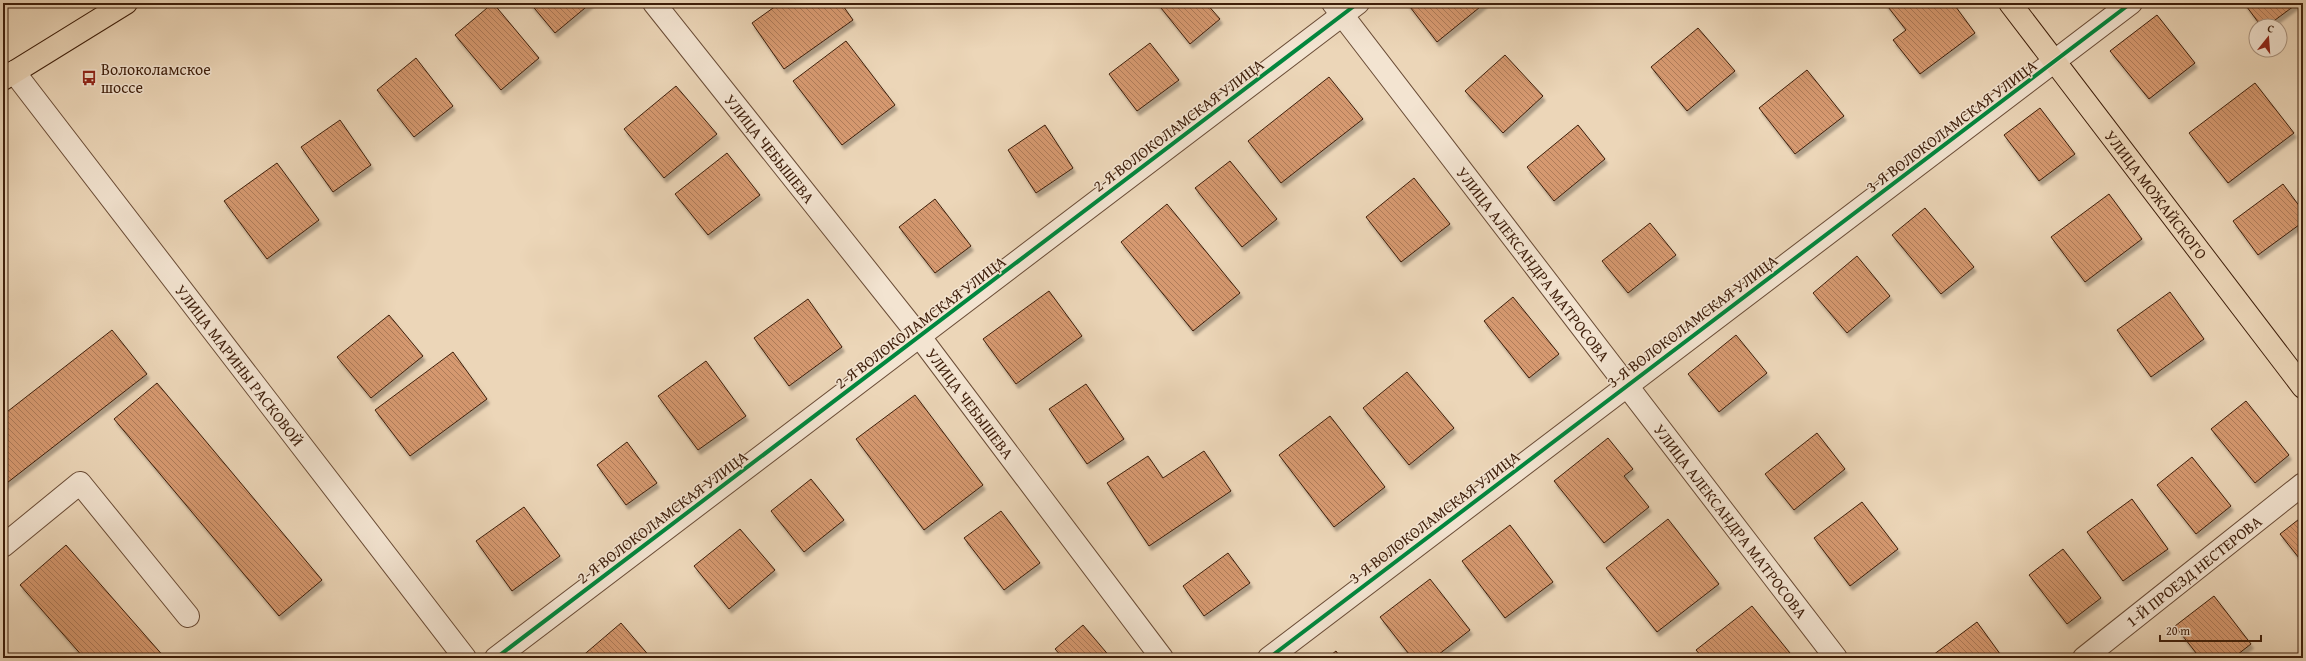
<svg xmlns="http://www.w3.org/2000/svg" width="2306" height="661" font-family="'Gentium Book Plus',serif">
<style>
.building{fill:url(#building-back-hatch);stroke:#3e1e0a;filter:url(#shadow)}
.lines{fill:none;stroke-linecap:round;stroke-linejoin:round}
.minor-casing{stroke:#6a4c36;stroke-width:24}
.major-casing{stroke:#3e1e0a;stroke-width:24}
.minor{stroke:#f3e4d1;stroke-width:22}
.major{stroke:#ecd6b8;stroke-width:22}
.cycleway-casing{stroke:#f3e4d1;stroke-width:6}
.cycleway{stroke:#00873e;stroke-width:4}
.labels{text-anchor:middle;stroke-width:3;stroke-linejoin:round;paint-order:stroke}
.poi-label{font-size:16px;fill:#3e1e0a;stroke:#f3e4d1;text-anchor:start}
.street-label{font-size:16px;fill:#3e1e0a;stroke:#f3e4d1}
</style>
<defs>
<pattern id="building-back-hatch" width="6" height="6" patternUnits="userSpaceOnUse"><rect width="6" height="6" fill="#d69970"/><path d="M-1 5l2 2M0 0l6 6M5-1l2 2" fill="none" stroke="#af7c5a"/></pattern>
<filter id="shadow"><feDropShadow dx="2.5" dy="4.5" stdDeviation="1" flood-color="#0004"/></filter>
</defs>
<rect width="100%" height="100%" fill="#ecd6b8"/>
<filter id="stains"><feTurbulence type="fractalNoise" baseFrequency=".005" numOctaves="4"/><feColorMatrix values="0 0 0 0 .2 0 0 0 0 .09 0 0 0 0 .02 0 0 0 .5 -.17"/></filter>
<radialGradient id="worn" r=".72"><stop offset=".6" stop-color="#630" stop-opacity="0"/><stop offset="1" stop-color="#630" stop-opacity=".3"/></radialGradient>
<g class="building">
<path d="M493,3L539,58L501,90L455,35Z"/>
<path d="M530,3H591L555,33Z"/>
<path d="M780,3H841L853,20L784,69L752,23Z"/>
<path d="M1157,3H1206L1220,19L1190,44Z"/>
<path d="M1407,3H1485L1437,42Z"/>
<path d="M1885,3H1953L1975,33L1920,74L1893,40L1906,30Z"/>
<path d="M2244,3H2298L2267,26H2261Z"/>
<path d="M2157,15L2195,63L2149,99L2110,51Z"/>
<path d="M1698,28L1735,71L1687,111L1651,67Z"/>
<path d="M846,41L895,105L842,145L793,81Z"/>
<path d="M1150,43L1179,80L1137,111L1109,74Z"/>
<path d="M1505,55L1543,96L1503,133L1465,91Z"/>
<path d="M416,58L453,106L414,137L377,90Z"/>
<path d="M1807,70L1844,116L1795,154L1759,108Z"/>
<path d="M1329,77L1363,119L1281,183L1248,141Z"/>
<path d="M2255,83L2294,133L2228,183L2189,133Z"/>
<path d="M676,86L717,134L664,178L624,129Z"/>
<path d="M2040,108L2075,154L2039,181L2004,135Z"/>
<path d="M340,120L371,165L333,192L301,147Z"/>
<path d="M1045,125L1073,168L1036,193L1008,150Z"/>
<path d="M1578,125L1605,159L1554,201L1527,167Z"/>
<path d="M727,153L760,195L708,235L675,194Z"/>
<path d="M1230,161L1277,219L1242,247L1195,188Z"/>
<path d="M277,163L319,220L267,259L224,201Z"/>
<path d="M1414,178L1450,224L1401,262L1366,217Z"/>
<path d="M2283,184L2303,211V222L2258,255L2233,221Z"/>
<path d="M2109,194L2142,239L2085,282L2051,237Z"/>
<path d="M935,199L971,246L935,273L899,227Z"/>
<path d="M1167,204L1240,293L1193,331L1121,242Z"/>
<path d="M1925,208L1974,267L1941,294L1892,235Z"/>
<path d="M1650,223L1676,255L1628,293L1602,261Z"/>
<path d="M1857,256L1890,296L1847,333L1813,293Z"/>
<path d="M1049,291L1082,336L1016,384L983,339Z"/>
<path d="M2170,292L2204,339L2151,377L2117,330Z"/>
<path d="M1513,297L1559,354L1529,378L1484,321Z"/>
<path d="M808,299L842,347L789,386L754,338Z"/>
<path d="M389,315L423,356L371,398L337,357Z"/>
<path d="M112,330L147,374L3,486V415Z"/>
<path d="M1736,335L1767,373L1719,412L1688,374Z"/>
<path d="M453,352L487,399L410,456L375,410Z"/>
<path d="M706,361L746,416L698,450L658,396Z"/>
<path d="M1407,372L1454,428L1409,465L1363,408Z"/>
<path d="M157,383L322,580L279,616L114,419Z"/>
<path d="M1086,384L1124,439L1087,464L1049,409Z"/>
<path d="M915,395L983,485L924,530L856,439Z"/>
<path d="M2246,401L2289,455L2255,483L2211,429Z"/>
<path d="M1330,416L1385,487L1334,527L1279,455Z"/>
<path d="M1817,433L1845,469L1794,510L1765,474Z"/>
<path d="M1608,438L1633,469L1624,476L1649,507L1604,543L1554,481Z"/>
<path d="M627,442L657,483L626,505L597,465Z"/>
<path d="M1204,451L1231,491L1149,546L1107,483L1148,456L1163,478Z"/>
<path d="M2192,457L2231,506L2196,534L2157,485Z"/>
<path d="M811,479L844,520L804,552L771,511Z"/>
<path d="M2132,499L2168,549L2123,581L2087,532Z"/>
<path d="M1862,502L1898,549L1850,586L1814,538Z"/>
<path d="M524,507L560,556L512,591L476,541Z"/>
<path d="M1001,511L1040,563L1004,590L964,538Z"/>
<path d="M2303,516V555L2299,558L2280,534Z"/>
<path d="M1668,519L1719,584L1657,632L1606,568Z"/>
<path d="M1510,525L1553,582L1505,618L1462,561Z"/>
<path d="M740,529L775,570L729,609L694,566Z"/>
<path d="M66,545L165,658H84L20,585Z"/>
<path d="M2063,549L2101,598L2067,624L2029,575Z"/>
<path d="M1228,553L1250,583L1204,616L1183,586Z"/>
<path d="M1430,579L1470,630L1434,658H1412L1380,617Z"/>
<path d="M2214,596L2251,644L2233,658H2200L2175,626Z"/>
<path d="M1752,606L1794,658H1703L1696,650Z"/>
<path d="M1977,622L2003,658H1929Z"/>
<path d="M621,623L651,658H580Z"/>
<path d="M1083,625L1111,658H1063L1055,649Z"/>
<path d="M1336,651L1341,658H1327Z"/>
</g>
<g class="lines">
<defs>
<g id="minor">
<path id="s1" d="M654,3L920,337L1162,658"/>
<path id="s2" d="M1333,3L1836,658"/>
<path id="s3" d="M14,72L465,658"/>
<path d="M3,546L80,483L188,616"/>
<path d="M496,658L1358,3"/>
<path d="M1269,658L2131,3"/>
<path id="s4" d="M2084,658L2303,484"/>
</g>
<g id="major">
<path id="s5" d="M2010,3L2303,387"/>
<path d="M3,79L126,3"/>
</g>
</defs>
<use href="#minor" class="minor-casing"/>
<use href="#major" class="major-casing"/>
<use href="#minor" class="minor"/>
<use href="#major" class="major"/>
<defs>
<g id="cycleway">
<path d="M496,658L1358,3"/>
<path d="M1269,658L2131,3"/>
</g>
</defs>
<use href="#cycleway" class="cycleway-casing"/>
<use href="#cycleway" class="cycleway"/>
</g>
<defs>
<symbol id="bus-bare" viewBox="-9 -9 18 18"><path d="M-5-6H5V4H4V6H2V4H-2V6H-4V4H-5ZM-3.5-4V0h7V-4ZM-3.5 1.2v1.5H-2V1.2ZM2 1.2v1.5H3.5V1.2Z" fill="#8f2418" stroke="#f3e4d1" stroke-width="2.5" paint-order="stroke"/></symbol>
</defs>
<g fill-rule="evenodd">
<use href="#bus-bare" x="78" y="67" width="22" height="22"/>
</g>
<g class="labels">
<g class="poi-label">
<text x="101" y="75">Волоколамское<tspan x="101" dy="18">шоссе</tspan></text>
</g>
<g class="street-label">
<text transform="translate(1178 125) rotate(-37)" y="6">2-Я ВОЛОКОЛАМСКАЯ УЛИЦА</text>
<text transform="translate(1951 126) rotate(-37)" y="6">3-Я ВОЛОКОЛАМСКАЯ УЛИЦА</text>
<text dy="6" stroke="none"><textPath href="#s1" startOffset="186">УЛИЦА ЧЕБЫШЕВА</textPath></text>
<text dy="6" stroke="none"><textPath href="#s5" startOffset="241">УЛИЦА МОЖАЙСКОГО</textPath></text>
<text dy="6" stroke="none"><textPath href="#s2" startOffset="329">УЛИЦА АЛЕКСАНДРА МАТРОСОВА</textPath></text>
<text transform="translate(1692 321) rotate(-37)" y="6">3-Я ВОЛОКОЛАМСКАЯ УЛИЦА</text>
<text transform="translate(920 322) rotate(-37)" y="6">2-Я ВОЛОКОЛАМСКАЯ УЛИЦА</text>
<text dy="6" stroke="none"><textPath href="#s3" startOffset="370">УЛИЦА МАРИНЫ РАСКОВОЙ</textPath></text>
<text dy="6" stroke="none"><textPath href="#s1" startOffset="510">УЛИЦА ЧЕБЫШЕВА</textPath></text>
<text transform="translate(662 517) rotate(-37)" y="6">2-Я ВОЛОКОЛАМСКАЯ УЛИЦА</text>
<text transform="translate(1434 517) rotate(-37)" y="6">3-Я ВОЛОКОЛАМСКАЯ УЛИЦА</text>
<text dy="6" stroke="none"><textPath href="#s2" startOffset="653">УЛИЦА АЛЕКСАНДРА МАТРОСОВА</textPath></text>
<text dy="6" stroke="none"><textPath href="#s4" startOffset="140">1-Й ПРОЕЗД НЕСТЕРОВА</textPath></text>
</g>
</g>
<rect width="2306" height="661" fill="none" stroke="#ecd6b8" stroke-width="16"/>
<rect x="4" y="4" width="2298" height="653" fill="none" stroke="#3e1e0a" stroke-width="2"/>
<rect x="8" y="8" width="2290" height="645" fill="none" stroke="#3e1e0a"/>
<g transform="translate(2268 38) rotate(17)"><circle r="19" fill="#f3e4d1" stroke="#ab9581"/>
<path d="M0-3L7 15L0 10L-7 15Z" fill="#8f2418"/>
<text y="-6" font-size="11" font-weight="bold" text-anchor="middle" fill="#3e1e0a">С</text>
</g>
<path d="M2160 635v6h101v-6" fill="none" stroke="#3e1e0a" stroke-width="2"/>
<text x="2166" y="635" font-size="12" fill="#3e1e0a" stroke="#f3e4d1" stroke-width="3" paint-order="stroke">20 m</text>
<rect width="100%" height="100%" filter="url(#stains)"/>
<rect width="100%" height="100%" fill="url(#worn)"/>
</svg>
